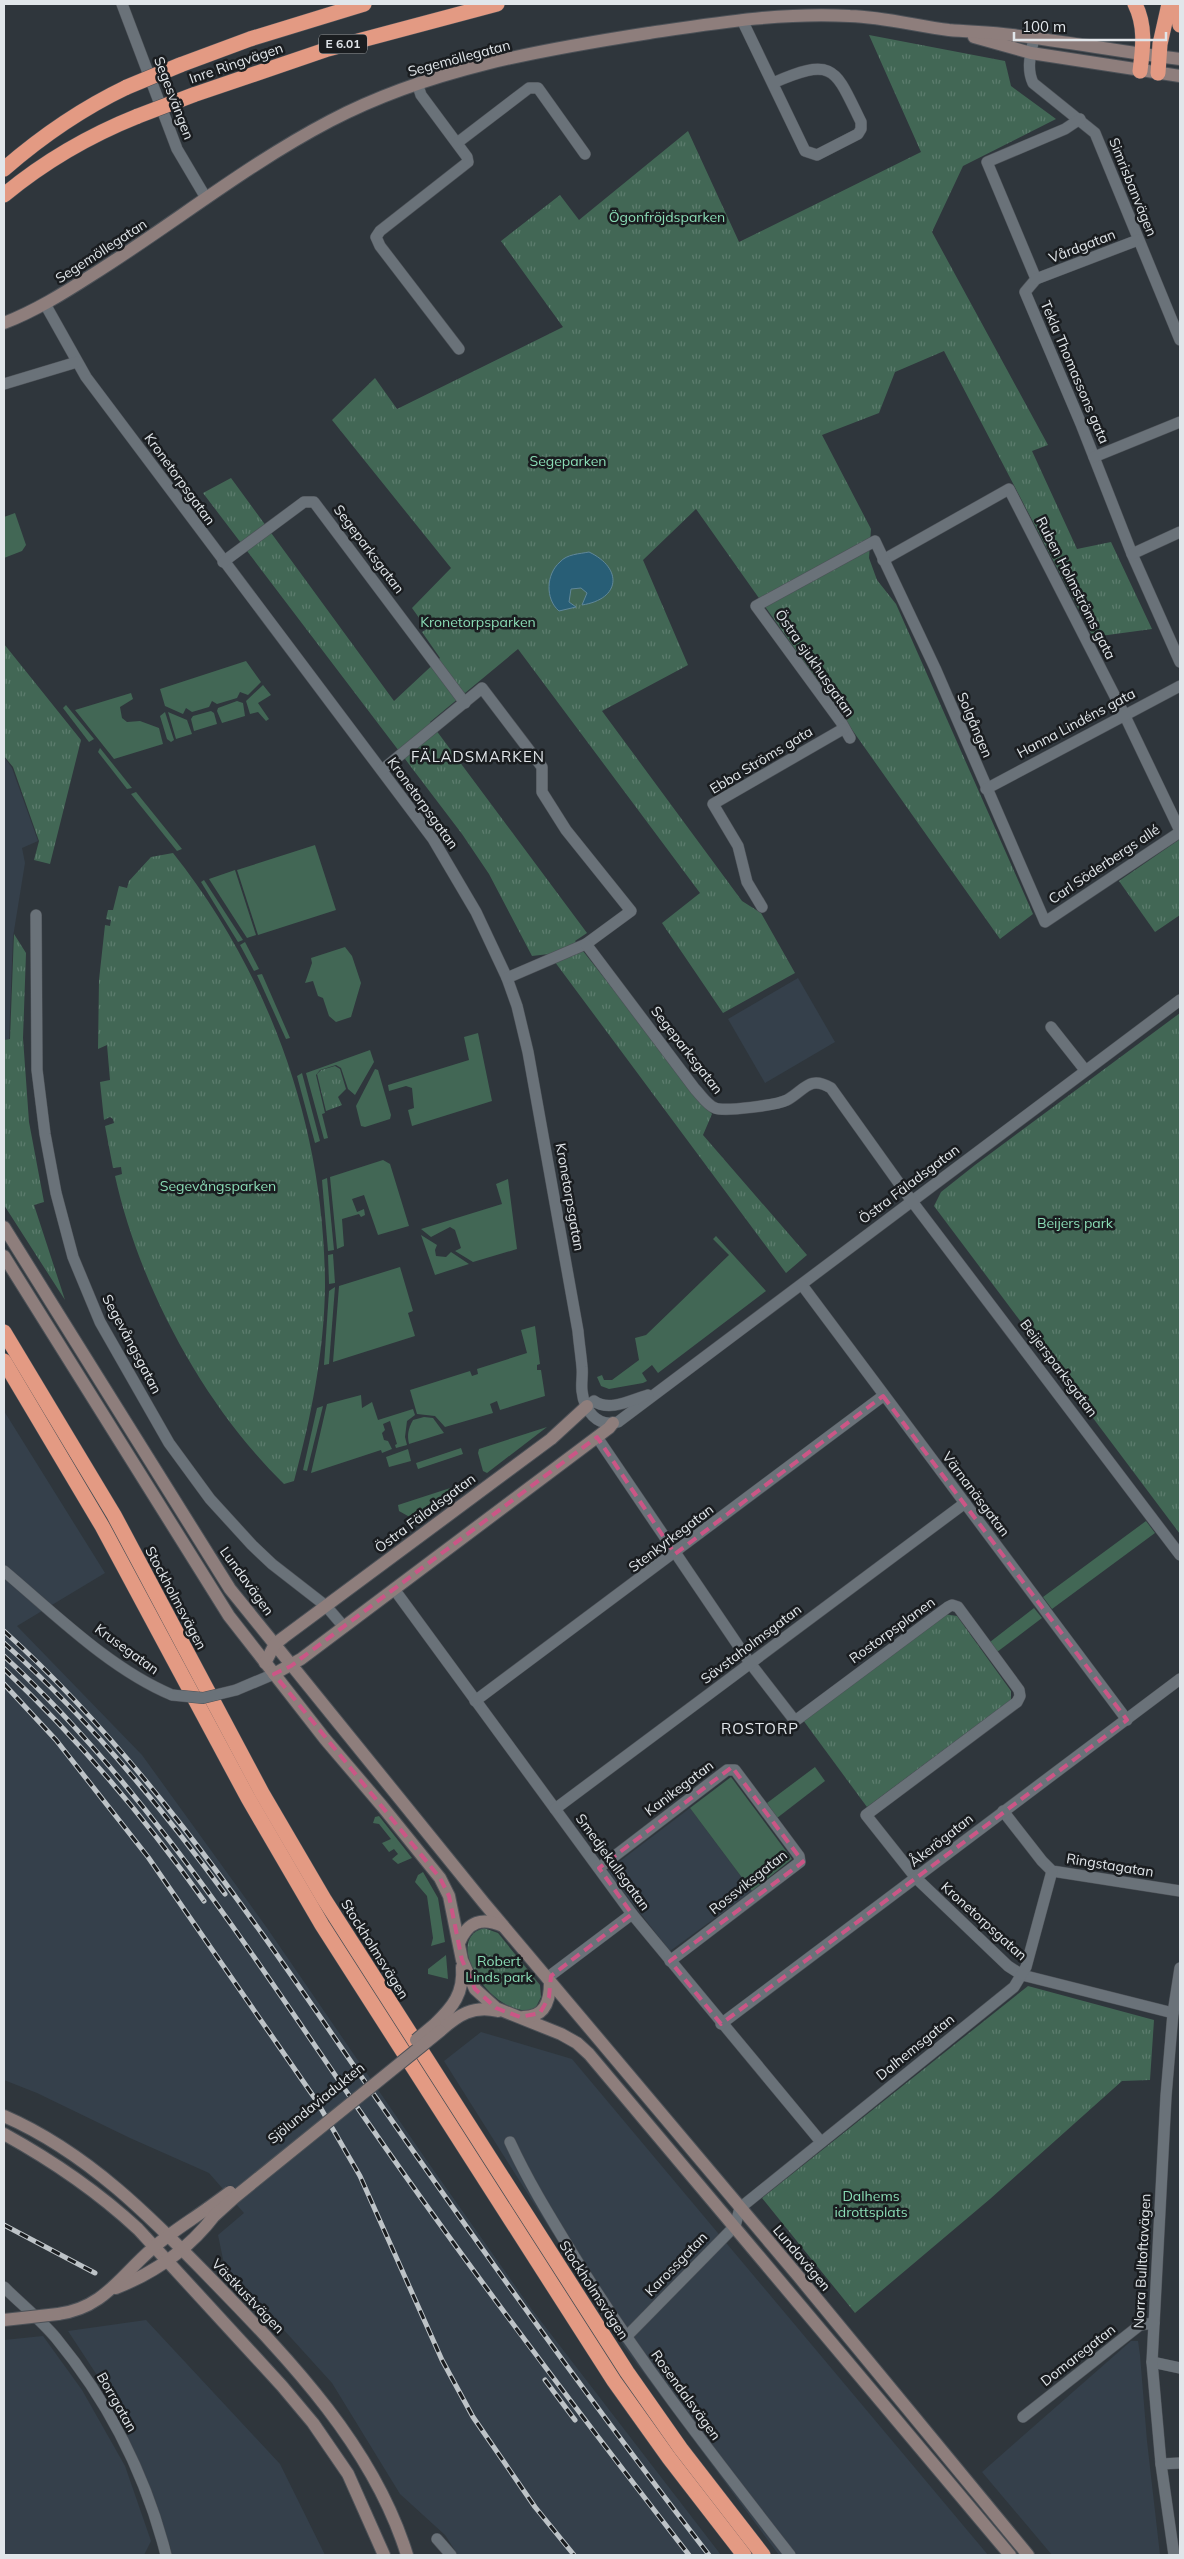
<svg xmlns="http://www.w3.org/2000/svg" width="1184" height="2559" font-family="Mulish,sans-serif">
<style>
.built{fill:#35404b}
.green{fill:#426755}
.park{fill:url(#park-tufts)}
.water{fill:#285e76;stroke:#608799}
.lines{fill:none;stroke-linecap:round;stroke-linejoin:round}
.street-casing{stroke:#4c5157;stroke-width:12}
.secondary-casing{stroke:#4c5157;stroke-width:14}
.highway-casing{stroke:#4c5157;stroke-width:16}
.street{stroke:#6a7279;stroke-width:11}
.secondary{stroke:#8e7e7c;stroke-width:12}
.highway{stroke:#e39a83;stroke-width:15}
.rail-casing{stroke:#bdc3c7;stroke-width:5}
.rail{stroke:#1a1d20;stroke-width:3;stroke-dasharray:9;stroke-linecap:butt}
.street-bridge-casing{stroke:#4c5157;stroke-width:12;stroke-linecap:butt}
.secondary-bridge-casing{stroke:#4c5157;stroke-width:14;stroke-linecap:butt}
.highway-bridge-casing{stroke:#4c5157;stroke-width:16;stroke-linecap:butt}
.street-bridge{stroke:#6a7279;stroke-width:11}
.secondary-bridge{stroke:#8e7e7c;stroke-width:12}
.highway-bridge{stroke:#e39a83;stroke-width:15}
.marked{fill:none;stroke:#cb5686;stroke-width:4;stroke-dasharray:10 6;stroke-linejoin:round}
.labels{text-anchor:middle;stroke-width:5;stroke-linejoin:round;paint-order:stroke}
.shield{fill:#1a1d20;stroke:#a5aaad;stroke-width:1}
.shield-label{font-size:12px;font-weight:bold;fill:#e1e6ea}
.street-label{font-size:14px;fill:#e1e6ea;stroke:#1a1d20}
.park-label{font-size:14px;fill:#8bddb6;stroke:#1a1d20}
.neighbourhood-label{font-size:15px;letter-spacing:1px;fill:#e1e6ea;stroke:#1a1d20}
</style>
<defs>
<pattern id="park-tufts" width="24" height="20" patternUnits="userSpaceOnUse" patternTransform="scale(1.25)"><rect width="24" height="20" fill="#426755"/><path d="M3 7l-1-3M5 7V3M7 7l1-3M15 17l-1-3M17 17v-4M19 17l1-3" fill="none" stroke="#5d7d6e"/></pattern>
</defs>
<rect width="100%" height="100%" fill="#2f363c"/>
<g class="built">
<path d="M4,757L12,768L38,841L22,848L25,863L13,937L9,1039L4,1040Z"/>
<path d="M798,978L835,1042L765,1083L728,1019Z"/>
<path d="M4,1411L105,1573L17,1626L142,1755L267,1928L425,2158L530,2307L721,2555H458L445,2535L400,2494L332,2383L224,2264L218,2235L244,2213L209,2173L130,2138L37,2093L4,2080Z"/>
<path d="M690,1808L752,1891L670,1951L607,1871Z"/>
<path d="M481,2032L572,2059L988,2555H779L625,2348L444,2061Z"/>
<path d="M146,2320L280,2464L325,2555H172L170,2546L112,2398L68,2331Z"/>
<path d="M43,2336L82,2390L125,2466L151,2541L144,2555H4V2340Z"/>
<path d="M1131,2341H1138L1140,2355L1147,2441L1160,2555H1052L982,2472Z"/>
</g>
<g class="green">
<path d="M15,513L26,545L22,551L4,558V517Z"/>
<path d="M246,661L261,682L248,695L240,692L237,698L217,704L212,701L209,707L192,712L186,708L183,714L165,706L160,689Z"/>
<path d="M263,685L271,695L258,703L269,719L266,721L258,712L250,714L246,701Z"/>
<path d="M131,693L133,699L120,707L122,718L127,722L140,721L159,728L163,744L114,759L75,710Z"/>
<path d="M237,701L243,703L245,716L222,723L217,711L218,708Z"/>
<path d="M66,705L94,739L89,742L63,708Z"/>
<path d="M211,711L214,713L217,724L194,731L191,719L193,716Z"/>
<path d="M165,712L174,740L171,742L167,739L160,716Z"/>
<path d="M168,712L187,720L192,734L176,739Z"/>
<path d="M100,748L132,788L127,789L98,752Z"/>
<path d="M136,792L182,849L177,851L131,794Z"/>
<path d="M315,845L336,910L258,935L237,870Z"/>
<path d="M235,870L256,935L247,938L209,879Z"/>
<path d="M204,880L243,940L238,942L201,882Z"/>
<path d="M245,942L259,969L254,971L240,945Z"/>
<path d="M345,947L352,956L361,983L351,1017L336,1022L329,1016L323,998L318,996L313,981L305,983L312,963L311,958Z"/>
<path d="M262,974L290,1038L286,1039L257,975Z"/>
<path d="M478,1033L492,1101L412,1126L408,1110L414,1108L412,1088L406,1086L389,1091L388,1085L469,1060L464,1037Z"/>
<path d="M370,1050L374,1062L355,1095L348,1089L341,1068L336,1065L320,1070L316,1075L325,1113L322,1114L328,1138L324,1139L306,1073Z"/>
<path d="M375,1069L378,1070L391,1115L390,1119L365,1127L361,1126L356,1106Z"/>
<path d="M302,1073L320,1141L315,1143L297,1076Z"/>
<path d="M383,1160L390,1164L409,1226L378,1235L364,1195L352,1199L357,1212L364,1209L365,1215L361,1217L359,1214L342,1219L344,1246L337,1249L330,1177Z"/>
<path d="M327,1178L334,1250L328,1251L322,1180Z"/>
<path d="M508,1179L517,1249L473,1262L455,1251L461,1248L455,1230L450,1227L431,1237L421,1229L502,1204L496,1184Z"/>
<path d="M421,1235L437,1245L435,1250L436,1256L446,1257L451,1252L469,1264L435,1275Z"/>
<path d="M716,1236L766,1291L658,1373L652,1365L642,1373L647,1381L643,1383L609,1389L601,1386L597,1377L602,1375L604,1380H612L639,1360L635,1338L646,1335L729,1255L713,1239Z"/>
<path d="M333,1254L335,1283L329,1284L328,1255Z"/>
<path d="M400,1267L413,1311L408,1313L415,1336L333,1362L339,1286Z"/>
<path d="M335,1287L329,1364L324,1365L329,1291Z"/>
<path d="M535,1326L540,1364L537,1365V1370H541L545,1396L500,1410L497,1401L490,1404L493,1413L445,1427L435,1416L417,1414L410,1390L470,1371L472,1376L478,1374L477,1369L527,1353L521,1330Z"/>
<path d="M361,1395L362,1408L372,1402L378,1420L413,1409L415,1415L407,1421L405,1437L407,1445L396,1448L395,1445L397,1444L390,1421L383,1424L385,1430L382,1433L384,1440L388,1441L392,1449L382,1453L381,1450L311,1473L327,1404Z"/>
<path d="M323,1406L307,1471L303,1470L317,1408Z"/>
<path d="M424,1417L433,1418L444,1433L409,1444C407,1435 408,1429 413,1420Z"/>
<path d="M547,1427L487,1473L483,1471L478,1453L479,1449Z"/>
<path d="M461,1448L463,1454L418,1469L416,1463Z"/>
<path d="M408,1449L411,1461L389,1467L386,1457Z"/>
<path d="M478,1479L417,1525L415,1520L399,1511L398,1505Z"/>
<path d="M1146,1521L1155,1533L1052,1609L1043,1597Z"/>
<path d="M1034,1608L1042,1618L997,1652L990,1642Z"/>
<path d="M815,1767L825,1781L777,1818L767,1803Z"/>
<path d="M731,1777L792,1859L752,1891L690,1808Z"/>
<path d="M379,1816L412,1858L398,1864L392,1859L398,1854L394,1849L389,1852L382,1843L391,1839L379,1824L373,1823L375,1817Z"/>
<path d="M423,1872L438,1898L445,1942L431,1946L433,1938L427,1896L415,1882L418,1875Z"/>
<path d="M446,1955L448,1979L428,1974V1969Z"/>
</g>
<g class="park">
<path d="M869,35L1005,61L1011,86L1056,119L963,166L932,232L1048,445L1032,451L1077,549L1111,542L1152,629L1093,637L944,351L895,372L879,413L822,435L871,529L869,558L877,580L896,604L1033,914L1000,939L696,509L643,560L688,665L602,711L742,901L761,913L795,973L723,1013L662,923L700,893L518,649L430,722L587,933L575,941L712,1114L703,1135L807,1255L786,1273L549,954L532,956L489,874L462,834L203,493L231,478L394,701L440,658L422,632L427,629L412,608L451,568L332,420L375,378L397,409L563,327L501,241L560,195L579,220L688,131L739,242L921,152Z"/>
<path d="M4,644L81,740L50,864L34,860L39,841L13,767L4,756Z"/>
<path d="M1180,839V915L1155,932L1119,881Z"/>
<path d="M173,853C271,976 325,1130 325,1287C324,1353 311,1418 294,1481L284,1484C203,1405 139,1285 115,1176L122,1174L121,1167L113,1168L105,1126L114,1123L113,1119L110,1117L104,1120L100,1082L110,1080L107,1045L98,1049L99,980L105,925L110,926L111,920L106,919L108,910H113L119,886L127,888L129,881L151,857Z"/>
<path d="M14,934L26,953L23,1038L29,1122L44,1202L34,1205L65,1300L4,1205V1040L10,1039Z"/>
<path d="M1180,1013V1534L934,1206L941,1192L975,1165Z"/>
<path d="M335,1066L340,1069L346,1089L338,1097L342,1105L326,1111L317,1074L321,1070Z"/>
<path d="M944,1614L957,1616L1011,1691V1700L867,1807L803,1720Z"/>
<path d="M484,1928L498,1933L540,1985L541,1997L535,2009C496,2022 439,1940 484,1928Z"/>
<path d="M1028,1986L1154,2020L1150,2080L1122,2081L990,2199L855,2313L762,2198Z"/>
</g>
<path class="water" d="M589,552C623,568 621,599 582,605L587,593L581,588L571,589L569,602L576,607L559,611C545,599 546,574 560,562C567,554 579,554 589,552Z"/>
<g class="lines">
<defs>
<g id="street">
<path d="M122,4L177,149L206,198"/>
<path d="M742,20L805,151L817,155L858,134L861,129V122C835,69 835,56 773,83"/>
<path d="M1034,38C1031,53 1026,68 1033,83L1095,133L1180,340"/>
<path d="M417,83L421,95L467,157L468,162L380,231L376,237L380,246L459,349"/>
<path d="M1080,119L1065,129L987,162L1036,279L1025,292L1081,424L1132,554L1180,662"/>
<path d="M457,143L529,88H538L585,154"/>
<path d="M1036,279L1138,240"/>
<path d="M45,304L86,377L433,839L476,912L507,978L517,1006L528,1052L578,1331C579,1343 581,1355 582,1367C583,1375 581,1383 582,1391C584,1410 597,1428 618,1422L1180,1000"/>
<path d="M4,384L77,362"/>
<path d="M1094,457L1180,422"/>
<path d="M1132,554L1180,532"/>
<path d="M883,560L1009,489L1124,714L1180,831"/>
<path d="M223,562L304,502H314L465,703"/>
<path d="M850,738L841,722L756,606L875,541L935,668L1045,922L1180,832"/>
<path d="M382,770L482,688L542,767V792L566,830L631,911L586,944L507,978"/>
<path d="M986,789L1180,686"/>
<path d="M762,907L747,882L738,846L713,804L843,729"/>
<path d="M36,915L37,1070L45,1134L56,1193L73,1257L100,1322L169,1443L210,1499L252,1545L272,1564L326,1606L344,1627"/>
<path d="M586,944L695,1089C701,1095 707,1105 715,1108C725,1112 777,1105 787,1100C805,1090 809,1075 831,1088L911,1200L1180,1555"/>
<path d="M1051,1027L1085,1070"/>
<path d="M802,1285L1127,1720"/>
<path d="M587,1406L594,1401C609,1412 631,1400 648,1395"/>
<path d="M597,1437L750,1663L795,1721L948,1607L952,1605L958,1607L1019,1690L1020,1696L1017,1702L866,1815L916,1878L1008,1966L1022,1975L1173,2013"/>
<path d="M4,1571C55,1614 110,1669 172,1695"/>
<path d="M394,1589L632,1914L821,2142"/>
<path d="M236,1690L274,1674"/>
<path d="M475,1701L883,1396"/>
<path d="M555,1809L965,1503"/>
<path d="M1003,1811L1042,1861L1052,1871L1180,1891"/>
<path d="M599,1868L727,1770H735L799,1856L800,1862L670,1961"/>
<path d="M547,1978L632,1914"/>
<path d="M721,2024L1180,1679"/>
<path d="M510,2142C528,2181 549,2215 571,2251C636,2358 713,2456 790,2555"/>
<path d="M4,2287C21,2304 41,2320 56,2338C108,2401 146,2476 166,2555"/>
<path d="M626,2337L735,2226L740,2208L1014,1987L1026,1967L1052,1871"/>
<path d="M1152,2362L1180,2368"/>
<path d="M1023,2417L1140,2325L1154,2323"/>
<path d="M1161,2464L1180,2463"/>
<path d="M437,2539L451,2555"/>
<path d="M1174,2555L1161,2464L1152,2362L1166,2096L1173,2013L1180,1968"/>
</g>
<g id="secondary">
<path d="M974,37L1031,53L1180,76"/>
<path d="M4,323C35,311 64,293 92,275C172,225 246,165 330,121C429,69 540,50 649,33C716,23 783,12 850,16C883,17 917,26 949,30C970,32 991,32 1012,35C1068,42 1124,52 1180,59"/>
<path d="M4,1227L230,1589L484,1903L799,2277L1028,2555"/>
<path d="M4,1256L229,1616L325,1739L382,1806L440,1878L449,1896L462,1960L475,1989L496,2008L561,2034L577,2043L589,2054L1010,2555"/>
<path d="M265,1663L275,1644L284,1637L551,1439L587,1406"/>
<path d="M274,1674L301,1659L609,1428L613,1423"/>
<path d="M459,1943C468,1921 482,1917 503,1926"/>
<path d="M523,2017C545,2017 550,2002 550,1982"/>
<path d="M435,2024C453,2007 464,1993 462,1967"/>
<path d="M440,2031C458,2015 473,2005 498,2011"/>
<path d="M4,2116C87,2152 152,2218 214,2282C291,2361 374,2448 407,2555"/>
<path d="M4,2134C53,2161 97,2191 138,2229L282,2386L313,2423L348,2474L384,2555"/>
<path d="M116,2288C156,2272 188,2250 214,2216"/>
<path d="M58,2314C104,2308 120,2276 153,2248C170,2233 190,2221 208,2208"/>
</g>
<g id="highway">
<path d="M1135,4C1146,26 1143,48 1140,71"/>
<path d="M1176,4L1180,25"/>
<path d="M180,65L250,39L364,4"/>
<path d="M1158,73L1160,44L1169,4"/>
<path d="M193,95L328,49L497,4"/>
<path d="M4,169C42,136 81,109 127,87"/>
<path d="M4,195C45,161 88,136 138,116"/>
<path d="M4,1332L114,1515L262,1793L324,1899L627,2372L681,2449L763,2555"/>
<path d="M4,1361L102,1526L248,1798L322,1925L614,2381L669,2458L744,2555"/>
</g>
</defs>
<use href="#street" class="street-casing"/>
<use href="#secondary" class="secondary-casing"/>
<use href="#highway" class="highway-casing"/>
<use href="#street" class="street"/>
<use href="#secondary" class="secondary"/>
<use href="#highway" class="highway"/>
<defs>
<g id="rail">
<path d="M4,1631C151,1764 259,1929 372,2092C481,2249 592,2404 709,2555"/>
<path d="M4,1643C87,1717 159,1804 225,1894"/>
<path d="M4,1656C148,1789 253,1957 364,2117C468,2267 577,2411 689,2555"/>
<path d="M4,1669C78,1739 145,1818 204,1901"/>
<path d="M4,1684L56,1740L148,1857L316,2100L360,2176L442,2360L473,2417L535,2507L574,2555"/>
<path d="M4,2225L95,2273"/>
<path d="M545,2380L575,2420"/>
</g>
</defs>
<use href="#rail" class="rail-casing"/>
<use href="#rail" class="rail"/>
<defs>
<path id="street-bridge" d="M172,1695L203,1698L236,1690"/>
<g id="secondary-bridge">
<path d="M416,2040L435,2024"/>
<path d="M208,2208L230,2192"/>
<path d="M214,2216L235,2197L440,2031"/>
<path d="M4,2320L58,2314"/>
</g>
<g id="highway-bridge">
<path d="M127,87L180,65"/>
<path d="M138,116L193,95"/>
</g>
</defs>
<use href="#street-bridge" class="street-bridge-casing"/>
<use href="#secondary-bridge" class="secondary-bridge-casing"/>
<use href="#highway-bridge" class="highway-bridge-casing"/>
<use href="#street-bridge" class="street-bridge"/>
<use href="#secondary-bridge" class="secondary-bridge"/>
<use href="#highway-bridge" class="highway-bridge"/>
</g>
<path class="marked" d="M883,1396L1127,1720L721,2024L670,1961L803,1862L732,1767L599,1868L632,1914L551,1976L549,1997L540,2013L520,2017L496,2008L475,1989L462,1960L449,1896L440,1878L274,1674L291,1666L597,1437L675,1554Z"/>
<g class="labels">
<rect class="shield" x="319" y="34.5" width="48" height="19" rx="4"/>
<g class="shield-label">
<text x="343" y="48">E 6.01</text>
</g>
<g class="street-label">
<text transform="translate(459 58) rotate(-15)" y="5">Segemöllegatan</text>
<text transform="translate(236 63) rotate(-19)" y="5">Inre Ringvägen</text>
<text transform="translate(174 98) rotate(69)" y="5">Segesvängen</text>
<text transform="translate(1133 187) rotate(68)" y="5">Simrisbanvägen</text>
<text transform="translate(1082 246) rotate(-21)" y="5">Vårdgatan</text>
<text transform="translate(101 251) rotate(-33)" y="5">Segemöllegatan</text>
<text transform="translate(1075 372) rotate(67)" y="5">Tekla Thomassons gata</text>
<text transform="translate(180 479) rotate(54)" y="5">Kronetorpsgatan</text>
<text transform="translate(369 549) rotate(53)" y="5">Segeparksgatan</text>
<text transform="translate(1076 588) rotate(63)" y="5">Ruben Holmströms gata</text>
<text transform="translate(815 663) rotate(55)" y="5">Östra sjukhusgatan</text>
<text transform="translate(1076 723) rotate(-28)" y="5">Hanna Lindéns gata</text>
<text transform="translate(975 725) rotate(67)" y="5">Solgången</text>
<text transform="translate(761 760) rotate(-31)" y="5">Ebba Ströms gata</text>
<text transform="translate(423 803) rotate(54)" y="5">Kronetorpsgatan</text>
<text transform="translate(1104 864) rotate(-34)" y="5">Carl Söderbergs allé</text>
<text transform="translate(687 1050) rotate(52)" y="5">Segeparksgatan</text>
<text transform="translate(909 1184) rotate(-37)" y="5">Östra Fäladsgatan</text>
<text transform="translate(570 1197) rotate(80)" y="5">Kronetorpsgatan</text>
<text transform="translate(132 1344) rotate(62)" y="5">Segevångsgatan</text>
<text transform="translate(1059 1368) rotate(53)" y="5">Beijersparksgatan</text>
<text transform="translate(976 1494) rotate(53)" y="5">Värnanäsgatan</text>
<text transform="translate(425 1513) rotate(-37)" y="5">Östra Fäladsgatan</text>
<text transform="translate(671 1538) rotate(-37)" y="5">Stenkyrkegatan</text>
<text transform="translate(247 1581) rotate(54)" y="5">Lundavägen</text>
<text transform="translate(176 1598) rotate(62)" y="5">Stockholmsvägen</text>
<text transform="translate(892 1630) rotate(-36)" y="5">Rostorpsplanen</text>
<text transform="translate(751 1644) rotate(-37)" y="5">Sävstaholmsgatan</text>
<text transform="translate(127 1649) rotate(36)" y="5">Krusegatan</text>
<text transform="translate(679 1788) rotate(-37)" y="5">Kanikegatan</text>
<text transform="translate(941 1840) rotate(-38)" y="5">Åkerögatan</text>
<text transform="translate(613 1862) rotate(54)" y="5">Smedjekullsgatan</text>
<text transform="translate(1110 1865) rotate(9)" y="5">Ringstagatan</text>
<text transform="translate(748 1882) rotate(-38)" y="5">Rossviksgatan</text>
<text transform="translate(984 1921) rotate(42)" y="5">Kronetorpsgatan</text>
<text transform="translate(375 1949) rotate(58)" y="5">Stockholmsvägen</text>
<text transform="translate(915 2047) rotate(-39)" y="5">Dalhemsgatan</text>
<text transform="translate(316 2103) rotate(-39)" y="5">Sjölundaviadukten</text>
<text transform="translate(802 2258) rotate(50)" y="5">Lundavägen</text>
<text transform="translate(1142 2261) rotate(-87)" y="5">Norra Bulltoftavägen</text>
<text transform="translate(676 2264) rotate(-46)" y="5">Karossgatan</text>
<text transform="translate(594 2290) rotate(57)" y="5">Stockholmsvägen</text>
<text transform="translate(248 2296) rotate(46)" y="5">Västkustvägen</text>
<text transform="translate(1078 2355) rotate(-38)" y="5">Domaregatan</text>
<text transform="translate(686 2395) rotate(54)" y="5">Rosendalsvägen</text>
<text transform="translate(117 2402) rotate(60)" y="5">Borrgatan</text>
</g>
<g class="park-label">
<text x="667" y="222">Ögonfröjdsparken</text>
<text x="568" y="466">Segeparken</text>
<text x="478" y="627">Kronetorpsparken</text>
<text x="218" y="1191">Segevångsparken</text>
<text x="1075" y="1228">Beijers park</text>
<text x="499" y="1966">Robert<tspan x="499" dy="16">Linds park</tspan></text>
<text x="871" y="2201">Dalhems<tspan x="871" dy="16">idrottsplats</tspan></text>
</g>
<g class="neighbourhood-label">
<text x="478" y="762">FÄLADSMARKEN</text>
<text x="760" y="1734">ROSTORP</text>
</g>
</g>
<rect width="1184" height="2559" fill="none" stroke="#e1e6ea" stroke-width="10"/>
<path d="M1014 32v8h152v-8" fill="none" stroke="#e1e6ea" stroke-width="2.5"/>
<text x="1022" y="32" font-size="15" fill="#e1e6ea" stroke="#1a1d20" stroke-width="4" paint-order="stroke">100 m</text>
</svg>
